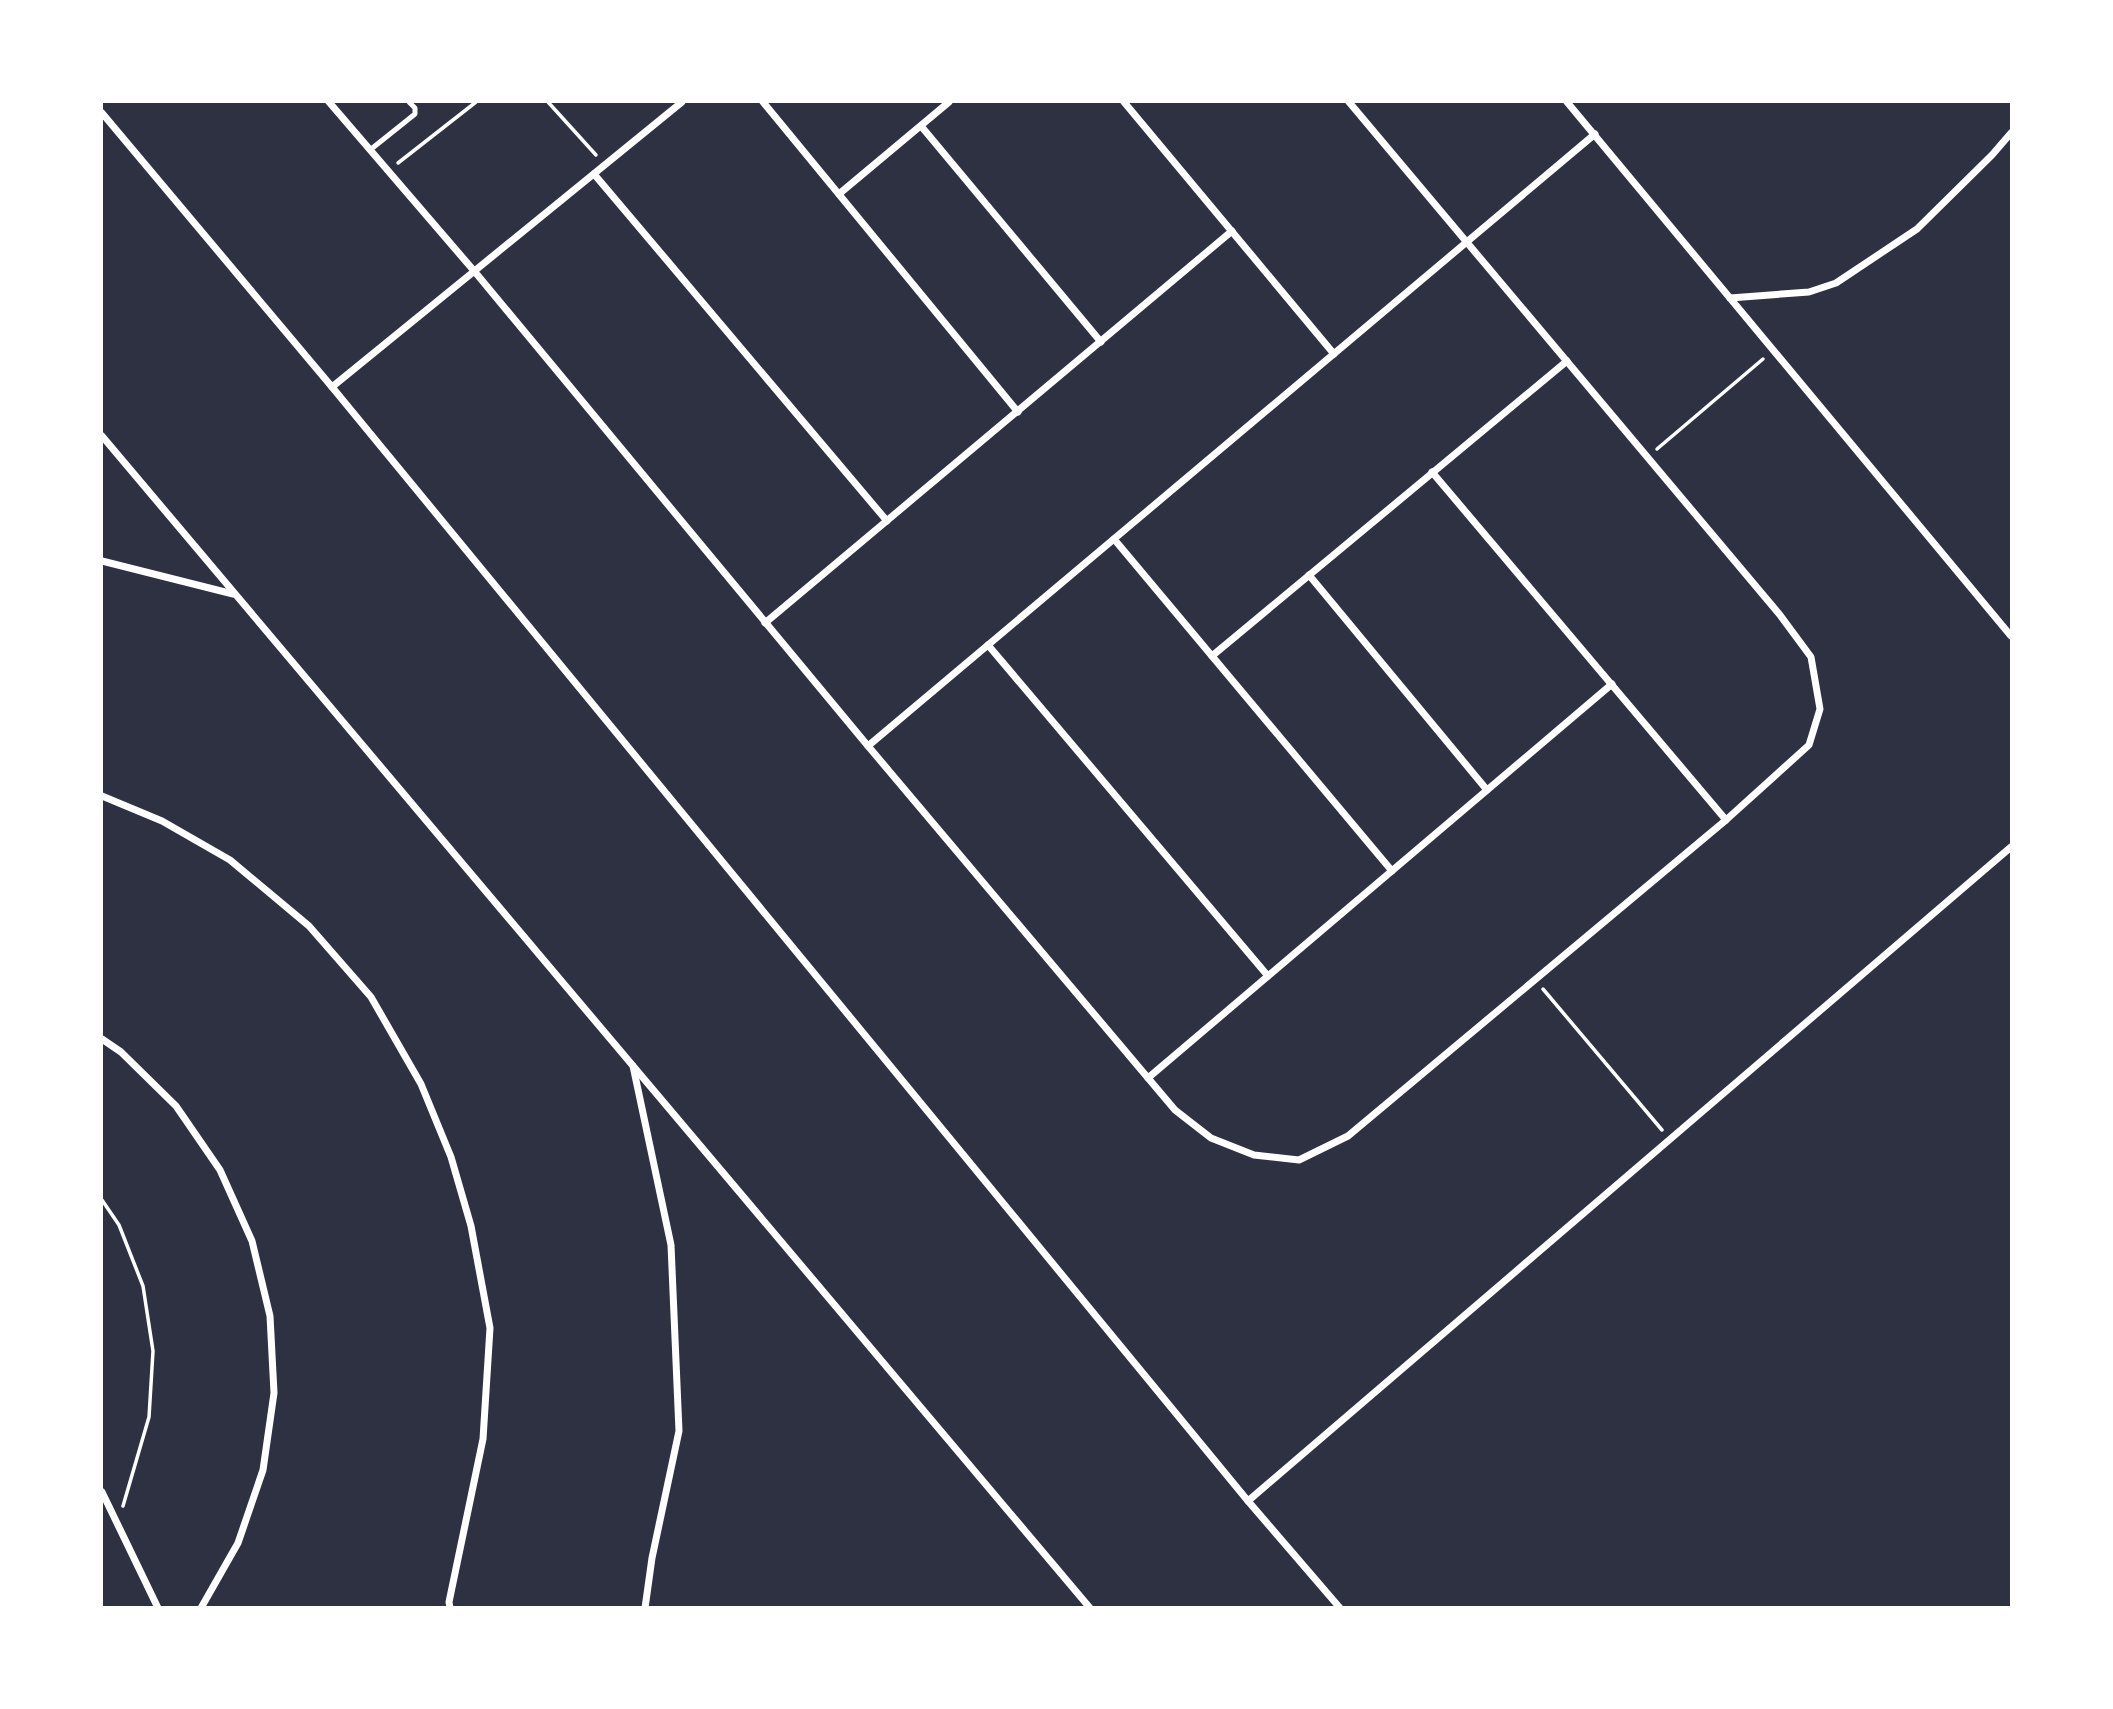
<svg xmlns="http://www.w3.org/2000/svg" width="2113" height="1709" font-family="'Roboto Serif',serif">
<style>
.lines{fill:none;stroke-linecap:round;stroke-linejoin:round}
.path{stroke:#fff;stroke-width:3.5}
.service{stroke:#fff;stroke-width:5}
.minor{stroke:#fff;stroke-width:7}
</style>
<rect width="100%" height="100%" fill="#2d3142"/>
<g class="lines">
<g class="path">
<path d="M548,102L596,155"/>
<path d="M398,163L476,102"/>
<path d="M1657,449L1763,359"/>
<path d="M1543,989L1662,1130"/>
<path d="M102,1200L119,1225L143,1286L153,1351L149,1417L123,1506"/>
</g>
<path class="service" d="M370,150L415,114V108L409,102"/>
<g class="minor">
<path d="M329,102L475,272L868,746L1175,1110L1211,1138L1254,1155L1299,1160L1348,1136L1726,820L1809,745L1820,709L1811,657L1780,615L1349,102"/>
<path d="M763,102L1018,412"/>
<path d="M1124,102L1334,354"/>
<path d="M1567,102L2011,636"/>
<path d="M102,113L332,387L1248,1501L1340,1608"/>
<path d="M921,126L1101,342"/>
<path d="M594,174L887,521"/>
<path d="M839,194L949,102"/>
<path d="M1730,298L1809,292L1836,283L1917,229L1992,155L2011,133"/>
<path d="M332,387L682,102"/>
<path d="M102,436L1090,1608"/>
<path d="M1432,472L1726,820"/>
<path d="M1114,539L1392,871"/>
<path d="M102,561L233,594"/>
<path d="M1309,575L1487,790"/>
<path d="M765,623L1232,231"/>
<path d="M988,645L1268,976"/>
<path d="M1212,656L1567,361"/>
<path d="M868,746L1595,134"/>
<path d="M102,796L162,821L230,860L309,926L371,997L421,1084L451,1157L471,1226L490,1328L483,1439L449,1602L450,1608"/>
<path d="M102,1039L121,1052L176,1106L220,1170L252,1241L270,1316L274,1393L263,1470L238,1543L201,1608"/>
<path d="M633,1066L671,1245L679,1431L652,1558L645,1608"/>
<path d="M1148,1078L1612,684"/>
<path d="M102,1492L158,1608"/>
<path d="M1248,1501L2011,847"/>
</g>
</g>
<rect width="2113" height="1709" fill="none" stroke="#ffffff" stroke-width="206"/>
</svg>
